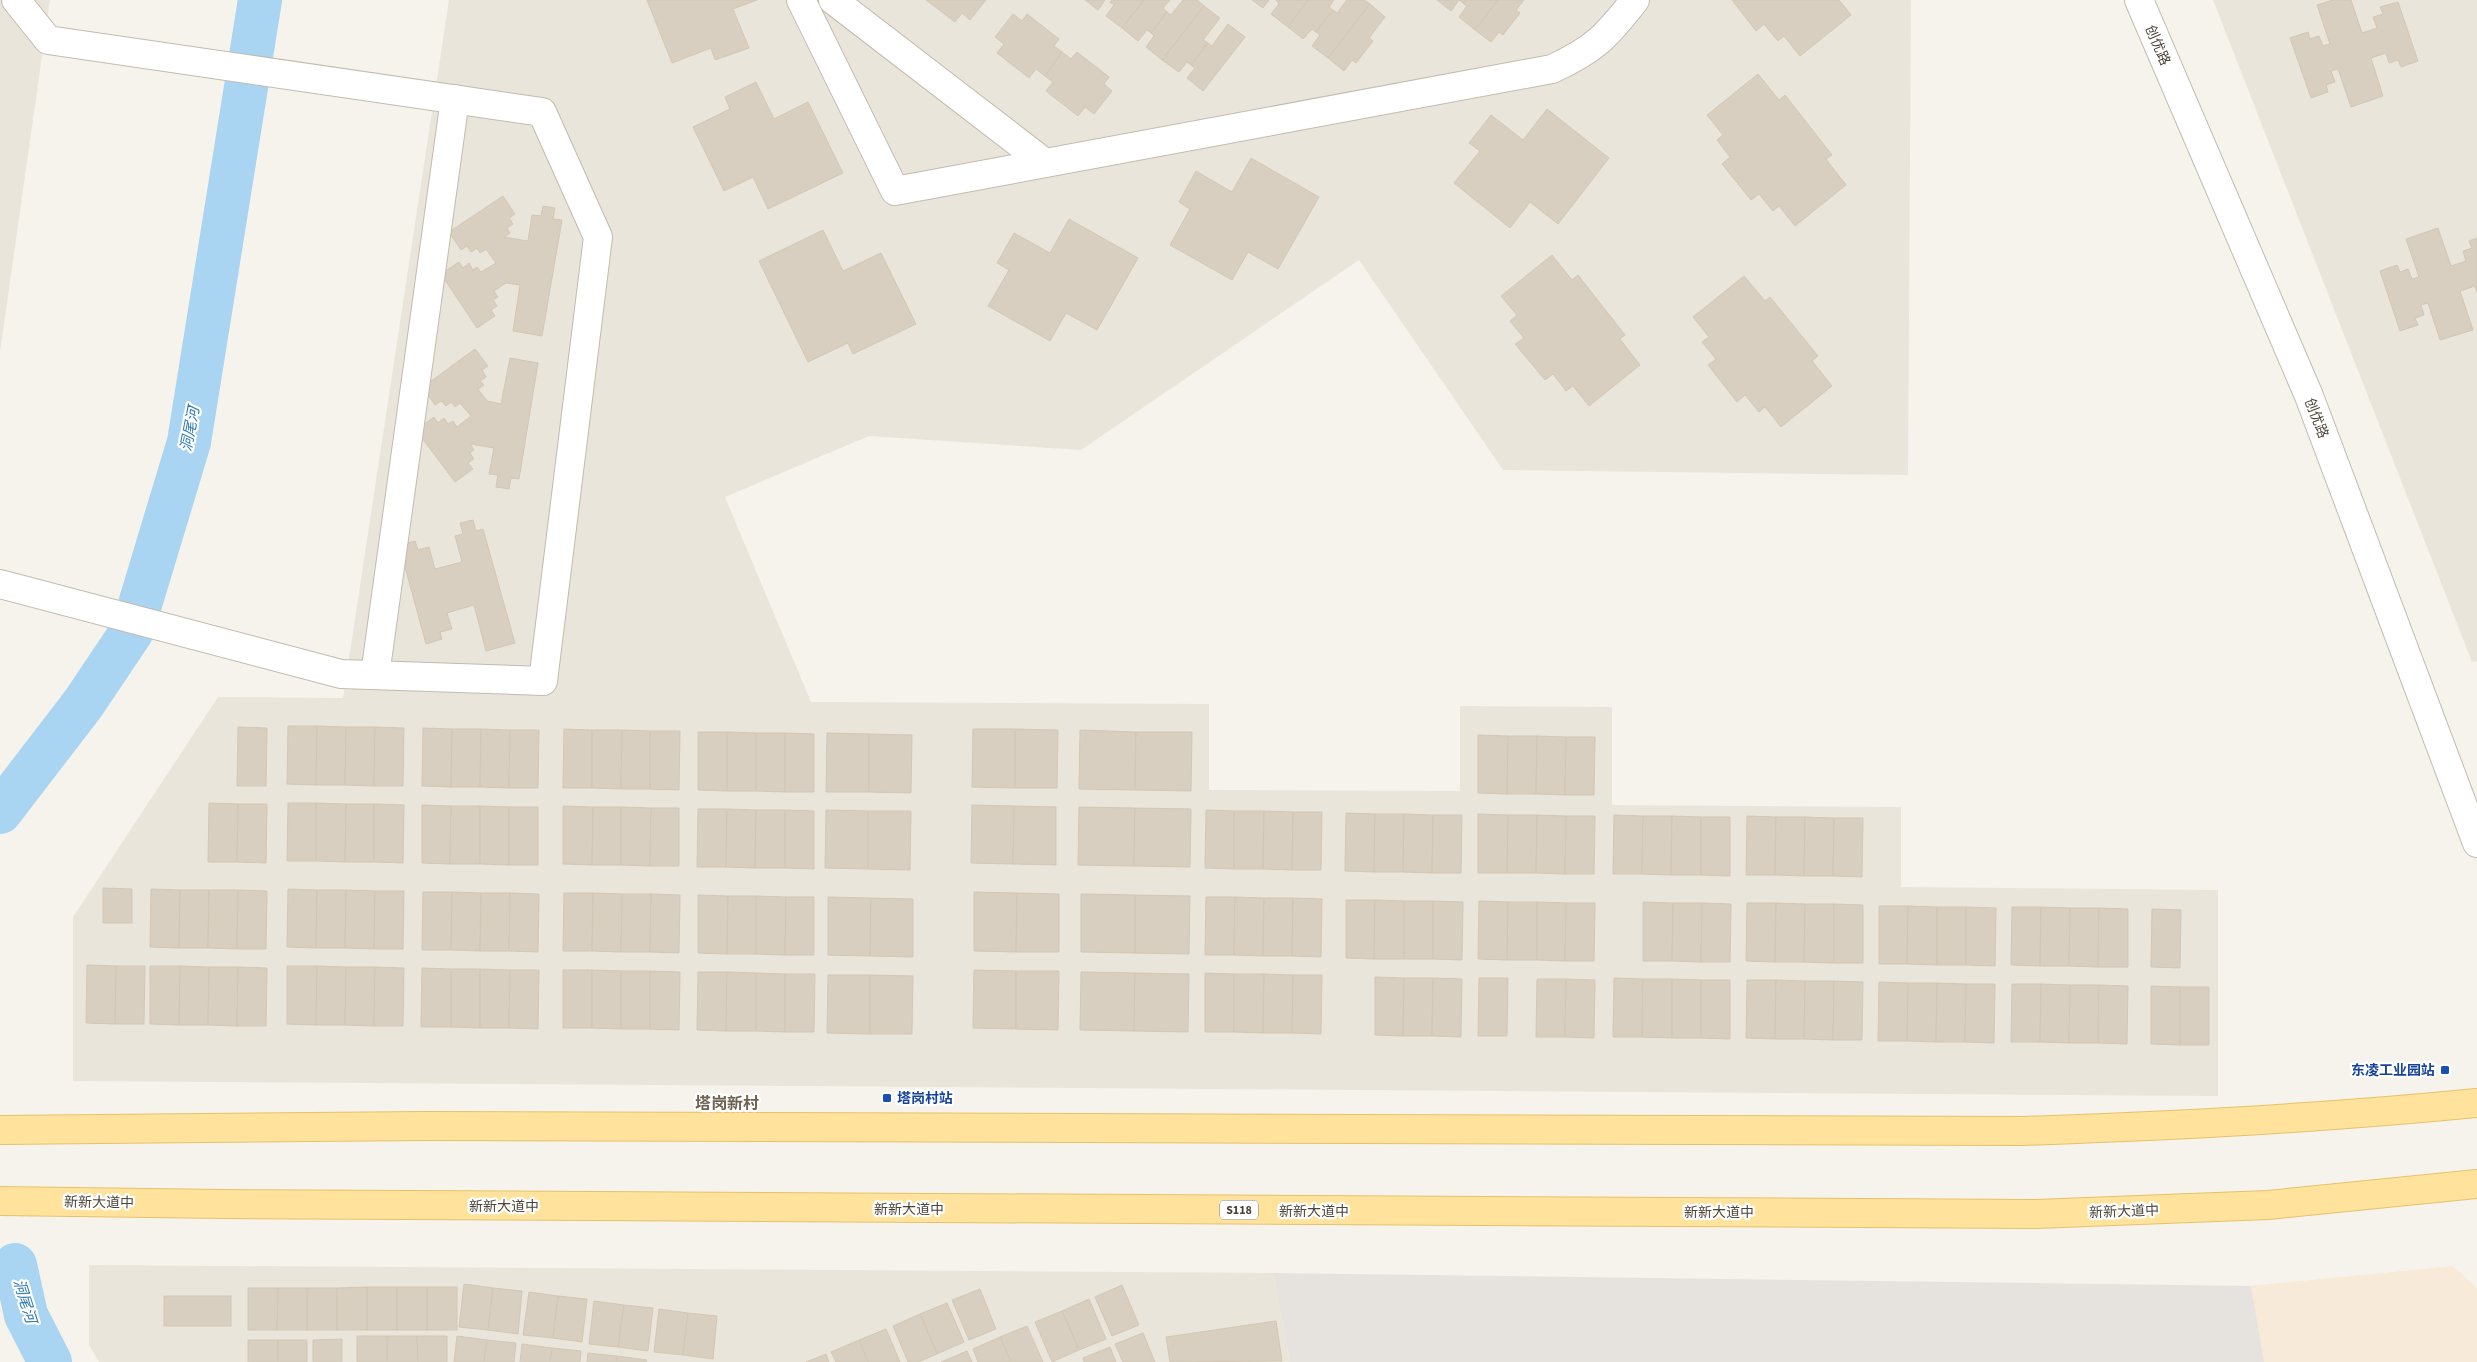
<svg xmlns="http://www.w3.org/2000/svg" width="2477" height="1362" font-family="'Source Sans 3','Noto Sans SC',sans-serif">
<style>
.residential{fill:#eae5da}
.commercial{fill:#f7ead8}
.industrial{fill:#e6e2dd}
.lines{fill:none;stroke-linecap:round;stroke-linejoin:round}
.river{stroke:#a9d4f2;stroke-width:44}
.building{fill:#d8cfc1;stroke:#d3c7b4}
.minor-casing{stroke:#c2bbae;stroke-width:30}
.major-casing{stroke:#e6c16a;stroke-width:30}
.minor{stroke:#fff;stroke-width:28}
.major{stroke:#ffe39c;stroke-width:28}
.transit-dot{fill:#1a4fb4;stroke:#fff;stroke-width:2}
.labels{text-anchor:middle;stroke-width:4.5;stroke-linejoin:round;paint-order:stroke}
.shield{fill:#fff;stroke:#817c74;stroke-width:1}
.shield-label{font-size:12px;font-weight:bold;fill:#4b4439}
.street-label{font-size:14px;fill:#4b4439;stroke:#fff}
.transit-label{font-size:14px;font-weight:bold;fill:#164399;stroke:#fff;text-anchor:end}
.water-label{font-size:15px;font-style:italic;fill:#2e7ab2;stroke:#fff}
.quarter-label{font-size:16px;font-weight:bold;fill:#6e6250;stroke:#fff}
</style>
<rect width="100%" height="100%" fill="#f6f3ec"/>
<g class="residential">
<path d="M0,0H50L0,352Z"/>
<path d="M449,0H1911L1908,475L1503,470L1359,260L1081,450L869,436L725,497L811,702L1209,704V790L1460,791V706L1612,707V805L1901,807V887L2218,890V1096L73,1081V917L218,697L343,698Z"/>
<path d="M2213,0H2477V661L2472,662Z"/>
<path d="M89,1265L1273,1273L1290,1362H99L89,1345Z"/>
</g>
<path class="commercial" d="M2453,1266L2477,1288V1362H2264L2251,1286Z"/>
<path class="industrial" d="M1273,1273L2251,1286L2264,1362H1290Z"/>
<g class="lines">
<g class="river">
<path d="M0,812L83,704L132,631L189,442L260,0"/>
<path d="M15,1265L26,1315L50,1362"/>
</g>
</g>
<g class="building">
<path d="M647,0H757L733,9L749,48L715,60L711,48L672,63Z"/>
<path d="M926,0H986L970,20L962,13L955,22Z"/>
<path d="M1085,0H1105L1098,10Z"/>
<path d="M1112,0H1144L1122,28L1106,16L1114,5L1110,2Z"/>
<path d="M1144,0H1170L1163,8L1167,12L1151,33L1147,30L1138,41L1122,28Z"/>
<path d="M1183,0H1197L1204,6L1162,60L1146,47L1154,36L1151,33L1167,12L1171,15Z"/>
<path d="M1252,0H1269L1263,8Z"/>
<path d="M1308,0L1288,27L1271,14L1279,4L1276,0Z"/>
<path d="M1308,0H1334L1329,7L1333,10L1316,32L1312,29L1303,39L1288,27Z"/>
<path d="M1347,0H1364L1370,4L1328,58L1312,46L1320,35L1316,32L1333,10L1337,13Z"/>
<path d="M1437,0H1466L1463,3L1459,0L1451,11Z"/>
<path d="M1466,0H1498L1475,30L1459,17L1467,6L1463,3Z"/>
<path d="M1498,0H1524L1516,10L1520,13L1503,35L1499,32L1491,42L1475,30Z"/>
<path d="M1732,0H1839L1851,15L1800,56L1784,36L1778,41L1764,24L1756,31Z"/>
<path d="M2333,0H2351L2362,33L2377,28L2373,17L2383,14L2380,7L2398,2L2418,61L2401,67L2398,60L2389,63L2386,53L2371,58L2383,96L2351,107L2338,69L2331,71L2335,82L2326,85L2328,92L2311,98L2290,38L2308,32L2310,39L2319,36L2323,46L2330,44L2317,5Z"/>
<path d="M1370,4L1385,17L1369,38L1373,41L1356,63L1352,60L1344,71L1328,58Z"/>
<path d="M1204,6L1220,18L1203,40L1208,43L1191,65L1187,62L1179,72L1162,60Z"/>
<path d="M1013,14L1022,21L1027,14L1059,39L1054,46L1062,52L1045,76L1036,69L1029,78L997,53L1004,44L995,37Z"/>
<path d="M1228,24L1245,37L1203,91L1187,78L1195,68L1191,65L1208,43L1212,46Z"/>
<path d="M1062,52L1071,59L1077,52L1109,77L1104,84L1112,91L1094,114L1085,107L1078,116L1046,91L1053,82L1045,76Z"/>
<path d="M1758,74L1779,100L1785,95L1832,155L1826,159L1846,185L1795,226L1779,206L1773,211L1759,194L1751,200L1722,164L1730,157L1717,140L1723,135L1707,115Z"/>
<path d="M756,82L774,119L808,102L843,173L768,209L753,177L724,191L693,127L730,109L725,97Z"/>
<path d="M1547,109L1609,158L1558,224L1530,202L1510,228L1454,183L1480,151L1469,143L1491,115L1523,140Z"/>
<path d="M1251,158L1319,197L1278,269L1248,252L1232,280L1170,245L1190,209L1179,202L1196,171L1232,192Z"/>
<path d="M503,196L515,214L509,218L513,224L507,228L510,233L504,237L528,241L532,215L541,216L543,206L555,208L553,219L562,220L542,336L513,331L520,285L506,283L494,291L498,297L493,300L497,306L491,310L495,316L477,328L441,274L459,262L463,268L469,263L473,270L477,267L481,272L496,263L486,249L480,253L477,248L471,252L467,246L461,250L449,232Z"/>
<path d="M1069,219L1138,258L1097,330L1066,313L1050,341L988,306L1009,270L997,263L1014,233L1050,253Z"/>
<path d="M2438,228L2451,266L2466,261L2463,251L2472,248L2469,241L2477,238V292L2475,286L2460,291L2473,330L2440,340L2428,303L2421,305L2424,315L2415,318L2418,325L2400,331L2380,271L2397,265L2400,272L2408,269L2412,279L2419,277L2406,239Z"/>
<path d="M823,230L843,271L881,253L916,324L853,354L848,343L808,362L759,261Z"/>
<path d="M1552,255L1572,280L1578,275L1625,335L1620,339L1640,365L1589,406L1573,386L1566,391L1553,374L1545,380L1515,344L1524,338L1510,321L1517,315L1501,296Z"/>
<path d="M1744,276L1765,301L1770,297L1818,356L1812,361L1832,386L1781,427L1765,407L1759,412L1745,395L1737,402L1708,365L1716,359L1702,342L1709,337L1693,317Z"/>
<path d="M475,349L488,366L482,370L486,377L480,381L484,385L478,389L487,401L501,404L510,358L538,363L519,479L511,478L509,489L496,487L498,475L489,474L494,448L470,444L474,450L470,453L474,459L468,463L473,469L455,482L416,430L434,417L438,423L444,418L448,424L453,421L457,427L471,416L460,403L455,407L451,402L446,406L441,401L435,405L423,387Z"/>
<path d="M473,520L476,531L483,529L515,643L486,651L474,605L447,613L452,629L440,632L442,639L426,644L399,545L415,541L418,550L429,547L435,569L462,562L455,536L463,534L460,523Z"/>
<path d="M288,726H317L316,785L287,784Z"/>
<path d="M317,726L346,727L345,785H316Z"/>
<path d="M238,727L267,728L266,786H237Z"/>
<path d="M346,727H375L374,786L345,785Z"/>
<path d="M375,727L404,728L403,786H374Z"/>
<path d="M423,728L452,729L451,787L422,786Z"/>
<path d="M452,729H481L480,787H451Z"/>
<path d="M481,729L510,730L509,788L480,787Z"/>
<path d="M564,729L592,730V788H563Z"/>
<path d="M973,729H1015V788L972,787Z"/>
<path d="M1015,729L1058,730L1057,788H1015Z"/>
<path d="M510,730H539L538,788H509Z"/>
<path d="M592,730H622L621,789L592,788Z"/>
<path d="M622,730L650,731V789H621Z"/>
<path d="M1080,730L1136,732L1135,790L1079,789Z"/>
<path d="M650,731H680L679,790L650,789Z"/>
<path d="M698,732H727V791L698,790Z"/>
<path d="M727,732L756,733V791H727Z"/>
<path d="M1136,732H1192L1191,791L1135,790Z"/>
<path d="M756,733H785V792L756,791Z"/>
<path d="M785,733L814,734V792H785Z"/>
<path d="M827,733L869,734V792H826Z"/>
<path d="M869,734L912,735L911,793L869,792Z"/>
<path d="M1478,735L1508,736L1507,794L1478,793Z"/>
<path d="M1508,736H1537L1536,794H1507Z"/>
<path d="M1537,736L1566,737L1565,795L1536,794Z"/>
<path d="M1566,737H1595L1594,795H1565Z"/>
<path d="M209,803L238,804L237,862H208Z"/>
<path d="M288,803H316V861H287Z"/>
<path d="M316,803L346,804L345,862L316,861Z"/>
<path d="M238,804H267L266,863L237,862Z"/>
<path d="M346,804H374V862H345Z"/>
<path d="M374,804L404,805L403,863L374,862Z"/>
<path d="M422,805L451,806L450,864L422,863Z"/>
<path d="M972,805L1014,806L1013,864L971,863Z"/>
<path d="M451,806H480V864H450Z"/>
<path d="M480,806L509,807V865L480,864Z"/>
<path d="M563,806L593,807L592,865L563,864Z"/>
<path d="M1014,806L1056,807V865L1013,864Z"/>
<rect x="509" y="807" width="29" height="58"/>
<path d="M593,807H621V865H592Z"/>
<path d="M621,807L651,808L650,866L621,865Z"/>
<path d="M1079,807L1135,808L1134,866L1078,865Z"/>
<path d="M651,808H679V866H650Z"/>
<path d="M1135,808L1191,809L1190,867L1134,866Z"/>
<path d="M698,809H727L726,867H697Z"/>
<path d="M727,809L756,810L755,868L726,867Z"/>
<path d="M756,810H785V868H755Z"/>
<path d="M785,810L814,811V869L785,868Z"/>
<path d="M826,810L868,811V869L825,868Z"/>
<path d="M1206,810L1234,811V869L1205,868Z"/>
<path d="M868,811H911L910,870L868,869Z"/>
<path d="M1234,811H1264L1263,869H1234Z"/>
<path d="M1264,811L1293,812L1292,870L1263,869Z"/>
<path d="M1293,812H1322L1321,870H1292Z"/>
<path d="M1346,813L1375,814L1374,872L1345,871Z"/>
<path d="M1375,814H1404L1403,872H1374Z"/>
<path d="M1404,814L1433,815L1432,873L1403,872Z"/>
<path d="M1478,814L1508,815L1507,873H1478Z"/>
<path d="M1433,815H1462L1461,873H1432Z"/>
<path d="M1508,815H1537L1536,873H1507Z"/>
<path d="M1537,815L1566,816L1565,874L1536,873Z"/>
<path d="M1614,815L1643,816L1642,874H1613Z"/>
<path d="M1566,816H1595L1594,874H1565Z"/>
<path d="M1643,816H1672L1671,875L1642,874Z"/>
<path d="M1672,816L1701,817V875H1671Z"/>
<path d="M1747,816L1776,817L1775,875H1746Z"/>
<path d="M1701,817H1730V876L1701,875Z"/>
<path d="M1776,817H1805L1804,876L1775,875Z"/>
<path d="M1805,817L1834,818L1833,876H1804Z"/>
<path d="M1834,818H1863L1862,877L1833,876Z"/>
<path d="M103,888L132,889V923H103Z"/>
<path d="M151,889L180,890L179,948L150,947Z"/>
<path d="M288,889L317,890L316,948L287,947Z"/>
<path d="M180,890H209L208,948H179Z"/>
<path d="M209,890H238L237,949L208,948Z"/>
<path d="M238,890L267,891L266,949H237Z"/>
<path d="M317,890H346L345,948H316Z"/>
<path d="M346,890L375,891L374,949L345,948Z"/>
<path d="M375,891H404L403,949H374Z"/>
<path d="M423,892H452L451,950H422Z"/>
<path d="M452,892L481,893L480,951L451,950Z"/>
<path d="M974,892L1017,893L1016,952L974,951Z"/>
<path d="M481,893H510L509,951H480Z"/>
<path d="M510,893L539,894L538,952L509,951Z"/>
<path d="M564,893H593L592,951H563Z"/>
<path d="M593,893L622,894L621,952L592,951Z"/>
<path d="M1017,893L1059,894V952H1016Z"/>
<path d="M622,894H651L650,952H621Z"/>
<path d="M651,894L680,895L679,953L650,952Z"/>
<path d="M1081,894L1135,895V953L1081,952Z"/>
<path d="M698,895L728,896L727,954L698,953Z"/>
<path d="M1135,895L1190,896L1189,954L1135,953Z"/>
<path d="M728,896H756V954H727Z"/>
<path d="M756,896L786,897L785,955L756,954Z"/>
<path d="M786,897H814V955H785Z"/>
<path d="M828,897L871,898L870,956L828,955Z"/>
<path d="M1206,897H1235L1234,955H1205Z"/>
<path d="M1235,897L1264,898L1263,956L1234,955Z"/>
<path d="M871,898L913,899V957L870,956Z"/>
<path d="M1264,898H1293L1292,956H1263Z"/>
<path d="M1293,898L1322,899L1321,957L1292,956Z"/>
<path d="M1346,900H1375L1374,959L1346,958Z"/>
<path d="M1375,900L1404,901V959H1374Z"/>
<rect x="1404" y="901" width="29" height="58"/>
<path d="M1433,901L1463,902L1462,960L1433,959Z"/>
<path d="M1479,901L1508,902L1507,960L1478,959Z"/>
<path d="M1508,902H1537V960H1507Z"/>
<path d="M1537,902L1566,903L1565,961L1537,960Z"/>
<path d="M1643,902L1673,903L1672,961H1643Z"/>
<path d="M1566,903H1595L1594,961H1565Z"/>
<path d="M1673,903H1702L1701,962L1672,961Z"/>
<path d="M1702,903L1731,904L1730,962H1701Z"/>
<path d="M1747,903H1776L1775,962L1746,961Z"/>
<path d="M1776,903L1805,904L1804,962H1775Z"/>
<path d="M1805,904H1834V963L1804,962Z"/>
<path d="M1834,904L1863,905V963H1834Z"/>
<path d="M1879,906H1908L1907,964H1879Z"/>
<path d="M1908,906L1937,907V965L1907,964Z"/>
<rect x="1937" y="907" width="29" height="58"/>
<path d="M1966,907L1996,908L1995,966L1966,965Z"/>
<path d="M2012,907H2041L2040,966L2011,965Z"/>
<path d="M2041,907L2070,908L2069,966H2040Z"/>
<path d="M2070,908H2099L2098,967L2069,966Z"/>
<path d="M2099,908L2128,909V967H2098Z"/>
<path d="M2152,909L2181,910L2180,968L2151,967Z"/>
<path d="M87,965L116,966L115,1024L86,1023Z"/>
<path d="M116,966H145L144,1024H115Z"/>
<path d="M150,966H180L179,1025L150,1024Z"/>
<path d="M180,966L209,967L208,1025H179Z"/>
<path d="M287,966H317L316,1025L287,1024Z"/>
<path d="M317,966L346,967L345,1025H316Z"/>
<path d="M209,967H238L237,1026L208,1025Z"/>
<path d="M238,967L267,968L266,1026H237Z"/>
<path d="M346,967H375L374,1026L345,1025Z"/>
<path d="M375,967L404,968L403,1026H374Z"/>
<path d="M422,968L451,969V1027H421Z"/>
<path d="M451,969H480V1028L451,1027Z"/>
<path d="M480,969L510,970L509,1028H480Z"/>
<path d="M510,970H539L538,1029L509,1028Z"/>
<rect x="563" y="970" width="29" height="58"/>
<path d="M592,970L621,971V1029L592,1028Z"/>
<path d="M974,970L1016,971V1029L973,1028Z"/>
<rect x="621" y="971" width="29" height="58"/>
<path d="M650,971L680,972L679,1030L650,1029Z"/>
<path d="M1016,971H1059L1058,1030L1016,1029Z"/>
<path d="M698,972H727L726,1031L697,1030Z"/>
<path d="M727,972L756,973V1031H726Z"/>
<path d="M1081,972L1135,973L1134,1031L1080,1030Z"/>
<path d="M756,973L785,974V1032L756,1031Z"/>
<path d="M1135,973L1189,974L1188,1032L1134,1031Z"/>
<path d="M1205,973L1234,974V1032H1205Z"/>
<path d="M785,974H815L814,1032H785Z"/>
<path d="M1234,974H1264L1263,1033L1234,1032Z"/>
<path d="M1264,974L1293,975L1292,1033H1263Z"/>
<path d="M828,975H870V1034L827,1033Z"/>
<path d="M870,975L913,976L912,1034H870Z"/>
<path d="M1293,975H1322L1321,1034L1292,1033Z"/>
<path d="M1375,977L1404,978L1403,1036L1375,1035Z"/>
<path d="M1404,978H1433L1432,1036H1403Z"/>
<path d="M1433,978L1462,979L1461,1037L1432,1036Z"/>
<path d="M1479,978H1508L1507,1036H1478Z"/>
<path d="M1614,978L1643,979L1642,1037H1613Z"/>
<path d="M1537,979H1566L1565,1037H1536Z"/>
<path d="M1566,979L1595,980L1594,1038L1565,1037Z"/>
<path d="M1643,979H1672V1038L1642,1037Z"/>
<path d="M1672,979L1701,980V1038H1672Z"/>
<path d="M1701,980H1730V1039L1701,1038Z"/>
<path d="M1747,980H1776L1775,1039L1746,1038Z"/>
<path d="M1776,980L1805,981L1804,1039H1775Z"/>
<path d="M1805,981H1834L1833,1040L1804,1039Z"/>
<path d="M1834,981L1863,982L1862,1040H1833Z"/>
<path d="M1879,982L1908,983L1907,1041H1878Z"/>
<path d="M1908,983H1937L1936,1042L1907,1041Z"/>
<path d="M1937,983L1966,984L1965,1042H1936Z"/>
<path d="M1966,984H1995L1994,1043L1965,1042Z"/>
<path d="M2012,984H2041L2040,1042H2011Z"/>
<path d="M2041,984L2070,985L2069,1043L2040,1042Z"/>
<path d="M2070,985H2099L2098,1043H2069Z"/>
<path d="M2099,985L2128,986L2127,1044L2098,1043Z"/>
<path d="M2151,986L2180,987V1045L2151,1044Z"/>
<rect x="2180" y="987" width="29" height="58"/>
<path d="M464,1284L493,1288L488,1330L459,1327Z"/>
<path d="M1122,1285L1139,1325L1112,1336L1095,1297Z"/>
<rect x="367" y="1287" width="30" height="43"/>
<path d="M367,1287V1330H337V1288Z"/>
<rect x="397" y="1287" width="30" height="43"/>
<rect x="427" y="1287" width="30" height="43"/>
<path d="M248,1288H278L277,1330H248Z"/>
<path d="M278,1288H307V1330H277Z"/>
<rect x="307" y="1288" width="30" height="42"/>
<path d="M493,1288L522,1291L518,1334L488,1330Z"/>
<path d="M980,1289L996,1329L969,1340L952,1300Z"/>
<path d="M529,1292L558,1296L553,1338L523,1335Z"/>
<rect x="164" y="1296" width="67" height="30"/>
<path d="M558,1296L587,1299L582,1342L553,1338Z"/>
<path d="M1089,1299L1106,1339L1079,1350L1062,1311Z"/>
<path d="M594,1301L624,1305L618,1347L589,1344Z"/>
<path d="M947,1303L964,1342L937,1354L920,1314Z"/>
<path d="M624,1305L653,1308L648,1351L618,1347Z"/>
<path d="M659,1309L688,1313L683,1355L654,1352Z"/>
<path d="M1062,1311L1079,1350L1052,1362L1035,1322Z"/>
<path d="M688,1313L717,1316L713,1359L683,1355Z"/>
<path d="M920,1314L937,1354L918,1362H908L893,1326Z"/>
<path d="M1276,1321L1282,1361L1170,1362L1166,1337Z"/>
<path d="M1027,1326L1043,1362H1011L1000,1337Z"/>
<path d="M886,1329L900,1362H868L859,1340Z"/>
<path d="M1143,1333L1155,1362H1123L1115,1344Z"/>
<rect x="357" y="1336" width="30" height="26"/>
<path d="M387,1336H417L418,1362H387Z"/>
<path d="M417,1336H447V1362H418Z"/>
<path d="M457,1336L487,1340L484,1362H454Z"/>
<path d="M1000,1337L1011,1362H978L973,1349Z"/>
<path d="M342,1339V1362H313V1340Z"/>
<rect x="248" y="1340" width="30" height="22"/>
<rect x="278" y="1340" width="29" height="22"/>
<path d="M487,1340L516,1343L514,1362H484Z"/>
<path d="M859,1340L868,1362H836L831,1352Z"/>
<path d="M522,1344L552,1348L550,1362H520Z"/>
<path d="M1110,1347L1116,1362H1084L1083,1358Z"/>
<path d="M552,1348L581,1351L580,1362H550Z"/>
<path d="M967,1351L972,1362H941Z"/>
<path d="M588,1353L617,1356V1362H587Z"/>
<path d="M826,1354L829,1362H806Z"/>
<path d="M617,1356L647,1360L646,1362H617Z"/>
</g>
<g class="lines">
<defs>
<g id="minor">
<path d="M801,0L895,191L1552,69C1595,49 1606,37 1635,0"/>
<path d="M833,0L1045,163"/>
<path d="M2139,0L2309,396L2477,843"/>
<path d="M0,584L341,674L543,681L598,237L542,112L48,40L16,0"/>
<path d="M375,675L455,99"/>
</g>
<g id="major">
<path d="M0,1130L426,1126L2022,1131C2174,1126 2325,1118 2477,1103"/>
<path d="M0,1201L223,1204L2036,1214L2268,1205L2477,1184"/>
</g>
</defs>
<use href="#minor" class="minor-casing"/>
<use href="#major" class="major-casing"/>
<use href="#minor" class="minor"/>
<use href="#major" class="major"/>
</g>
<g class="transit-dot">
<rect x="2440" y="1065" width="10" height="10" rx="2.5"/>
<rect x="882" y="1093" width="10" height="10" rx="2.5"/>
</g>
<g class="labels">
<rect class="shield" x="1220" y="1200.5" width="38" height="19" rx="4"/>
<g class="shield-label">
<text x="1239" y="1214">S118</text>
</g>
<g class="street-label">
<text transform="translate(2158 45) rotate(67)" y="5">创优路</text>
<text transform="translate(2317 418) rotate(69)" y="5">创优路</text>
<text transform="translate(99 1202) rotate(1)" y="5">新新大道中</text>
<text x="504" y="1211">新新大道中</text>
<text x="909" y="1214">新新大道中</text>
<text x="1314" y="1216">新新大道中</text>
<text transform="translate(2124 1211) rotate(-2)" y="5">新新大道中</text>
<text x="1719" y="1217">新新大道中</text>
</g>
<g class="transit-label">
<text x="2435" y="1075">东凌工业园站</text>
<text x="897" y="1103" text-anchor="start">塔岗村站</text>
</g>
<g class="water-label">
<text transform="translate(190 429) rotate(-79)" y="5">洞尾河</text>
<text transform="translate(25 1301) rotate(73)" y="5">洞尾河</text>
</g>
<g class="quarter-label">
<text x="727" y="1109">塔岗新村</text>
</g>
</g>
</svg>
